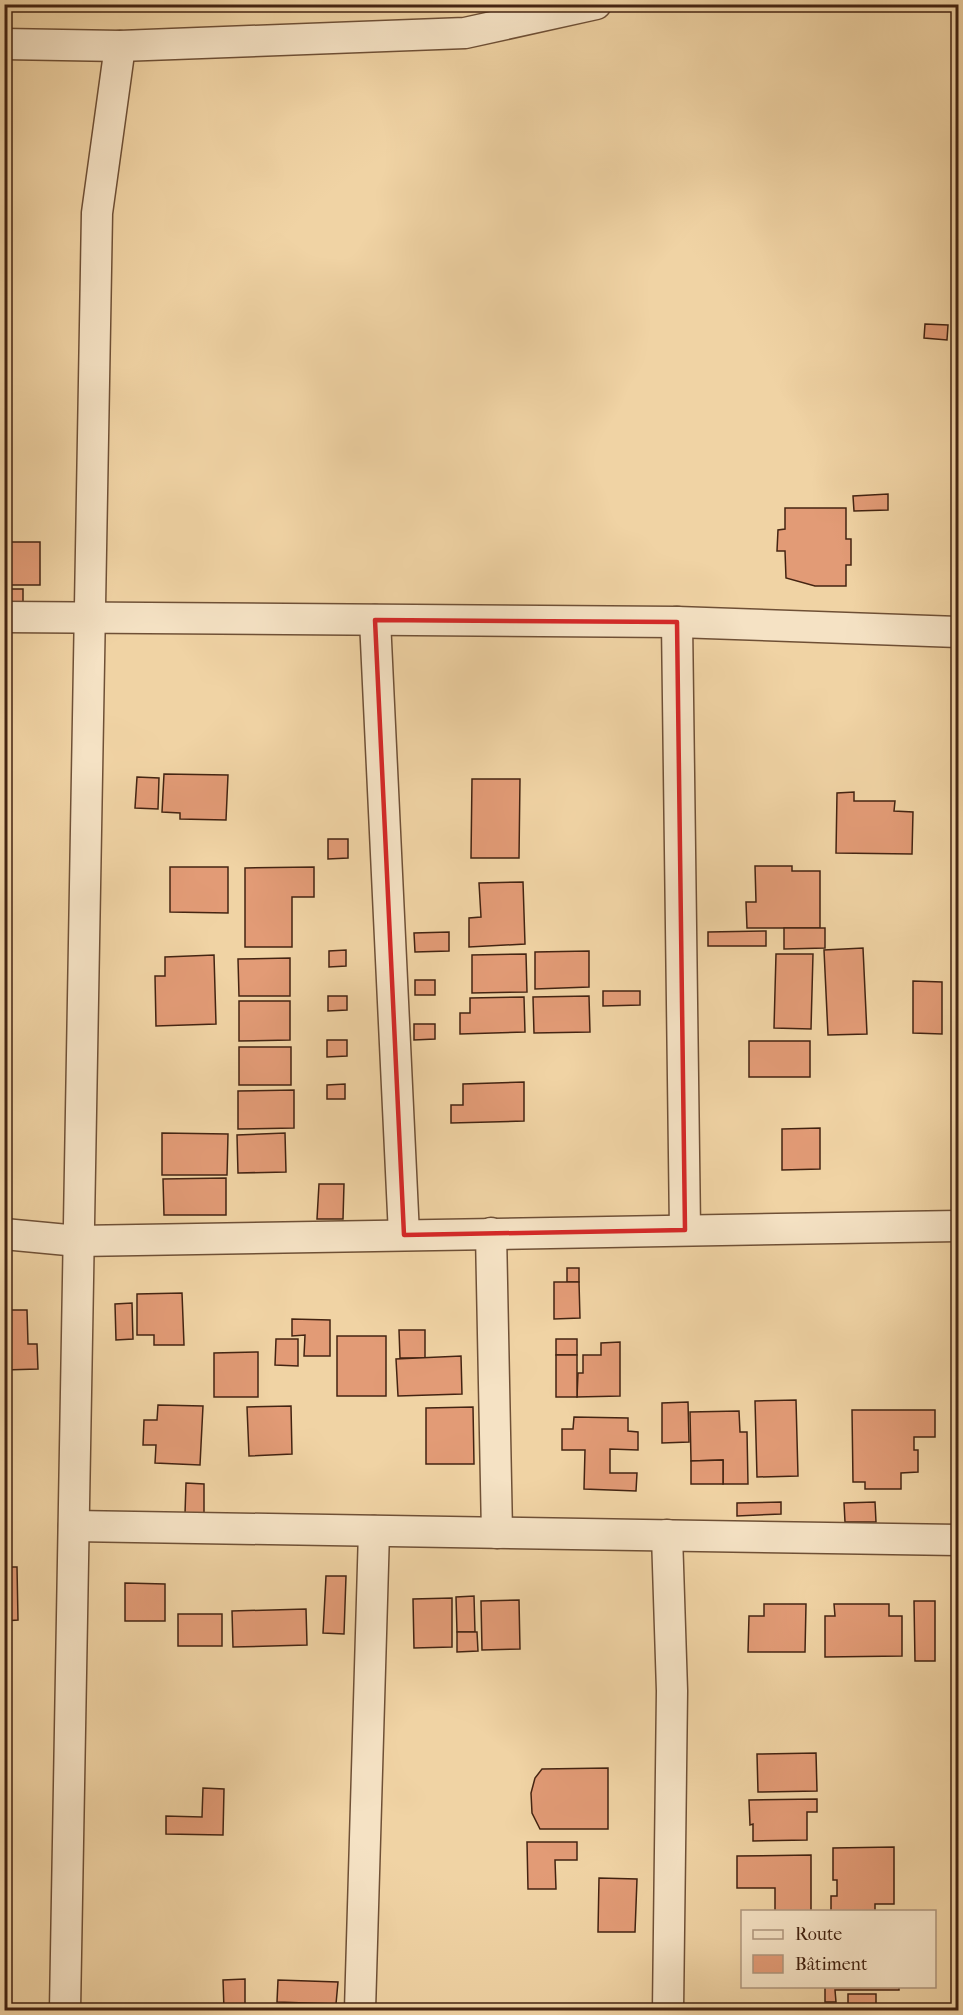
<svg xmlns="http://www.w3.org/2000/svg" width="963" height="2015" font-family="'IM FELL French Canon',serif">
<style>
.building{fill:#e29b76;stroke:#442412;stroke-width:1.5}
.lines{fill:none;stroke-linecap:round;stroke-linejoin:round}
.minor-casing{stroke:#6f5036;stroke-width:33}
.minor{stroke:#f5e2c4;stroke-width:30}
.marked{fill:none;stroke:#d62828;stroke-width:4.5;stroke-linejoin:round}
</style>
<rect width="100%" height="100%" fill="#f0d3a4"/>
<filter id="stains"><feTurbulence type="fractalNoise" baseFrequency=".00333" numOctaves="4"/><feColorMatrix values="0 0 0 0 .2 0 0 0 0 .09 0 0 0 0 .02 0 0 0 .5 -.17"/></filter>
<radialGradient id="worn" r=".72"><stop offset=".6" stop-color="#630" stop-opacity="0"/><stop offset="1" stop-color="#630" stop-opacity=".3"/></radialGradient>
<g class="building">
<path d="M925,324L948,325L947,340L924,338Z"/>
<path d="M888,494V510L854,511L853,496Z"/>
<path d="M785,508H846V539H851V565H846V586H815L786,578L785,551H777L778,530L785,529Z"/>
<rect x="4" y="542" width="36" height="43"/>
<rect x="4" y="589" width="19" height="18"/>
<path d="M164,774L228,775L226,820L180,819V813L162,812Z"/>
<path d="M137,777L159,778L158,809L135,808Z"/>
<path d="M472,779H520L519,858H471Z"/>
<path d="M854,792V801H895L894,811L913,812L912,854L836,853L837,793Z"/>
<path d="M328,839H348V858L328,859Z"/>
<path d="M755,866H792V871H820V928H747L746,902H756Z"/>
<path d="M170,867H228V913L170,912Z"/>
<path d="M314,867V897H292V947H245V868Z"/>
<path d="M523,882L525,944L469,947V918L481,917L479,883Z"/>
<path d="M784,928H825V948L784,949Z"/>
<path d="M766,931V946H708V932Z"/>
<path d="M449,932V951L415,952L414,933Z"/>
<path d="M863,948L867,1034L828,1035L824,950Z"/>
<path d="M346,950V966L329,967V951Z"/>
<path d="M589,951V987L535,989V952Z"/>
<path d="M526,954L527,992L472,993V955Z"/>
<path d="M776,954H813L811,1029L774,1028Z"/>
<path d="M214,955L216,1024L156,1026L155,976H165V957Z"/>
<path d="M290,958V996H239L238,959Z"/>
<rect x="415" y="980" width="20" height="15"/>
<path d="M913,981L942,982V1034L913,1033Z"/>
<path d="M603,991H640V1005L603,1006Z"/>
<path d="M328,996H347V1010L328,1011Z"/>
<path d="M589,996L590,1032L534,1033L533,997Z"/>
<path d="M524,997L525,1032L460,1034V1013H470V998Z"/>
<path d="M239,1001H290V1040L239,1041Z"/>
<path d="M414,1024H435V1039L414,1040Z"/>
<path d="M327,1040H347V1056L327,1057Z"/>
<rect x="749" y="1041" width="61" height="36"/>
<rect x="239" y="1047" width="52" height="38"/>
<path d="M524,1082V1121L451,1123V1105H463V1084Z"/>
<path d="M345,1084V1099H327V1085Z"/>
<path d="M294,1090V1128L238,1129V1091Z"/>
<path d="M820,1128V1169L782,1170V1129Z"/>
<path d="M162,1133L228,1134L227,1175H162Z"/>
<path d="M285,1133L286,1172L238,1173L237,1135Z"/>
<path d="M226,1178V1215H164L163,1179Z"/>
<path d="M319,1184H344L343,1219H317Z"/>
<rect x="567" y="1268" width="12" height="14"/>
<path d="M554,1282H579L580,1318L554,1319Z"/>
<path d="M182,1293L184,1345H154V1335H137V1294Z"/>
<path d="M132,1303L133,1339L116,1340L115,1304Z"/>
<path d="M8,1310H27L28,1344H37L38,1369L4,1370V1313H8Z"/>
<path d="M292,1319L330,1320V1356H304L305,1335L292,1336Z"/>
<path d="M399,1330H425V1358H400Z"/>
<rect x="337" y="1336" width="49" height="60"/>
<path d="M276,1339H298V1366L275,1365Z"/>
<rect x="556" y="1339" width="21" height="16"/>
<path d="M620,1342V1396L577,1397L578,1373H583V1355H601V1343Z"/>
<path d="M258,1352V1397H214V1353Z"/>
<rect x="556" y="1355" width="21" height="42"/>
<path d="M461,1356L462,1394L398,1396L396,1359Z"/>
<path d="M796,1400L798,1476L757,1477L755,1401Z"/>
<path d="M688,1402L689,1442L662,1443V1403Z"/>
<path d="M158,1405L203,1406L200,1465L155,1463L156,1445H143L144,1420H157Z"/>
<path d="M291,1406L292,1454L249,1456L247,1407Z"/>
<path d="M473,1407L474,1464H426V1408Z"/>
<path d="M852,1410H935V1437H914V1450H918V1472L901,1473V1489H865V1482H853Z"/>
<path d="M739,1411L740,1432H747L748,1484H723V1460L691,1461L690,1412Z"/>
<path d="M574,1417L628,1418V1431L638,1432V1450L610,1449V1473H637L636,1491L584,1489L585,1450H562V1429H573Z"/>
<path d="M723,1460V1484H691V1461Z"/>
<path d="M186,1483L204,1484V1514H185Z"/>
<path d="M781,1502V1514L737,1516V1503Z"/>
<path d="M875,1502L876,1522H845L844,1503Z"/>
<path d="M4,1567H17L18,1620L4,1621Z"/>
<path d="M326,1576H346L344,1634L323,1633Z"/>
<path d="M125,1583L165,1584V1621H125Z"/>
<path d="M474,1596L475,1632H457L456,1597Z"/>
<path d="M452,1598V1647L414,1648L413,1599Z"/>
<path d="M519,1600L520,1649L482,1650L481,1601Z"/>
<path d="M914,1601H935V1661H915Z"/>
<path d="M764,1604H806L805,1652H748L749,1616H764Z"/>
<path d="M834,1604H889V1616H902V1656L825,1657V1616H835Z"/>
<path d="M306,1609L307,1645L233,1647L232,1611Z"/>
<rect x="178" y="1614" width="44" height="32"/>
<path d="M457,1632H477L478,1651L457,1652Z"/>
<path d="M816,1753L817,1791L758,1792L757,1754Z"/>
<path d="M608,1768V1829H540L532,1813L531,1793L535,1778L542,1769Z"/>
<path d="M203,1788L224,1789L223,1835L166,1834V1816L202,1817Z"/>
<path d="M817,1799V1812H807V1840L753,1841V1824L750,1825L749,1800Z"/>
<path d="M527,1842H577V1860H555L556,1889H528Z"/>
<path d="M894,1847V1904H875V1912H831V1896H837V1880H833V1848Z"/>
<path d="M811,1855V1912H775V1888H737V1856Z"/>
<path d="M599,1878L637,1879L635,1932H598Z"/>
<path d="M245,1979V2010H224L223,1980Z"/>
<path d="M278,1980L338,1982L336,2004L277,2002Z"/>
<path d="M825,1986H899V1990H835L836,2002H825Z"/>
<rect x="848" y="1994" width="28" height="16"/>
</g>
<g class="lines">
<defs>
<g id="minor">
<path d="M4,44L120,46L465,33L596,4"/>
<path d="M4,617L677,622L958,632"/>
<path d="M375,620L404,1235"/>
<path d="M677,622L685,1230"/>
<path d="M491,1233L497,1533"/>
<path d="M4,1234L78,1241L958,1226"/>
<path d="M74,1526L958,1540"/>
<path d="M667,1535L672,1691L668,2010"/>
<path d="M65,2010L97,213L120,46"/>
<path d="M360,2010L374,1531"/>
</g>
</defs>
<use href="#minor" class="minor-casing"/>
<use href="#minor" class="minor"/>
</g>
<path class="marked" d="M375,620L677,622L685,1230L404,1235Z"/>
<rect width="963" height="2015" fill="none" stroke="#f0d3a4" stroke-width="24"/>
<rect x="6" y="6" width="951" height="2003" fill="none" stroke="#442412" stroke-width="3"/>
<rect x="12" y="12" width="939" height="1991" fill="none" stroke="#442412" stroke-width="1.5"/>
<rect x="741" y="1910" width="195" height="78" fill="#f5e2c4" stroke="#ae967d" stroke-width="1.5"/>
<rect x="753" y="1930" width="30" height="9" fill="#f5e2c4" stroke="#ae967d" stroke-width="1.5"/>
<text x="795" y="1940" font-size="18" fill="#442412">Route</text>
<rect x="753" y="1955" width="30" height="18" fill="#e29b76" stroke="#ae967d" stroke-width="1.5"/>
<text x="795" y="1970" font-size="18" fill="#442412">Bâtiment</text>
<rect width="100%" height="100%" filter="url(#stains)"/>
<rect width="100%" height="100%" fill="url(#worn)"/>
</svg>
